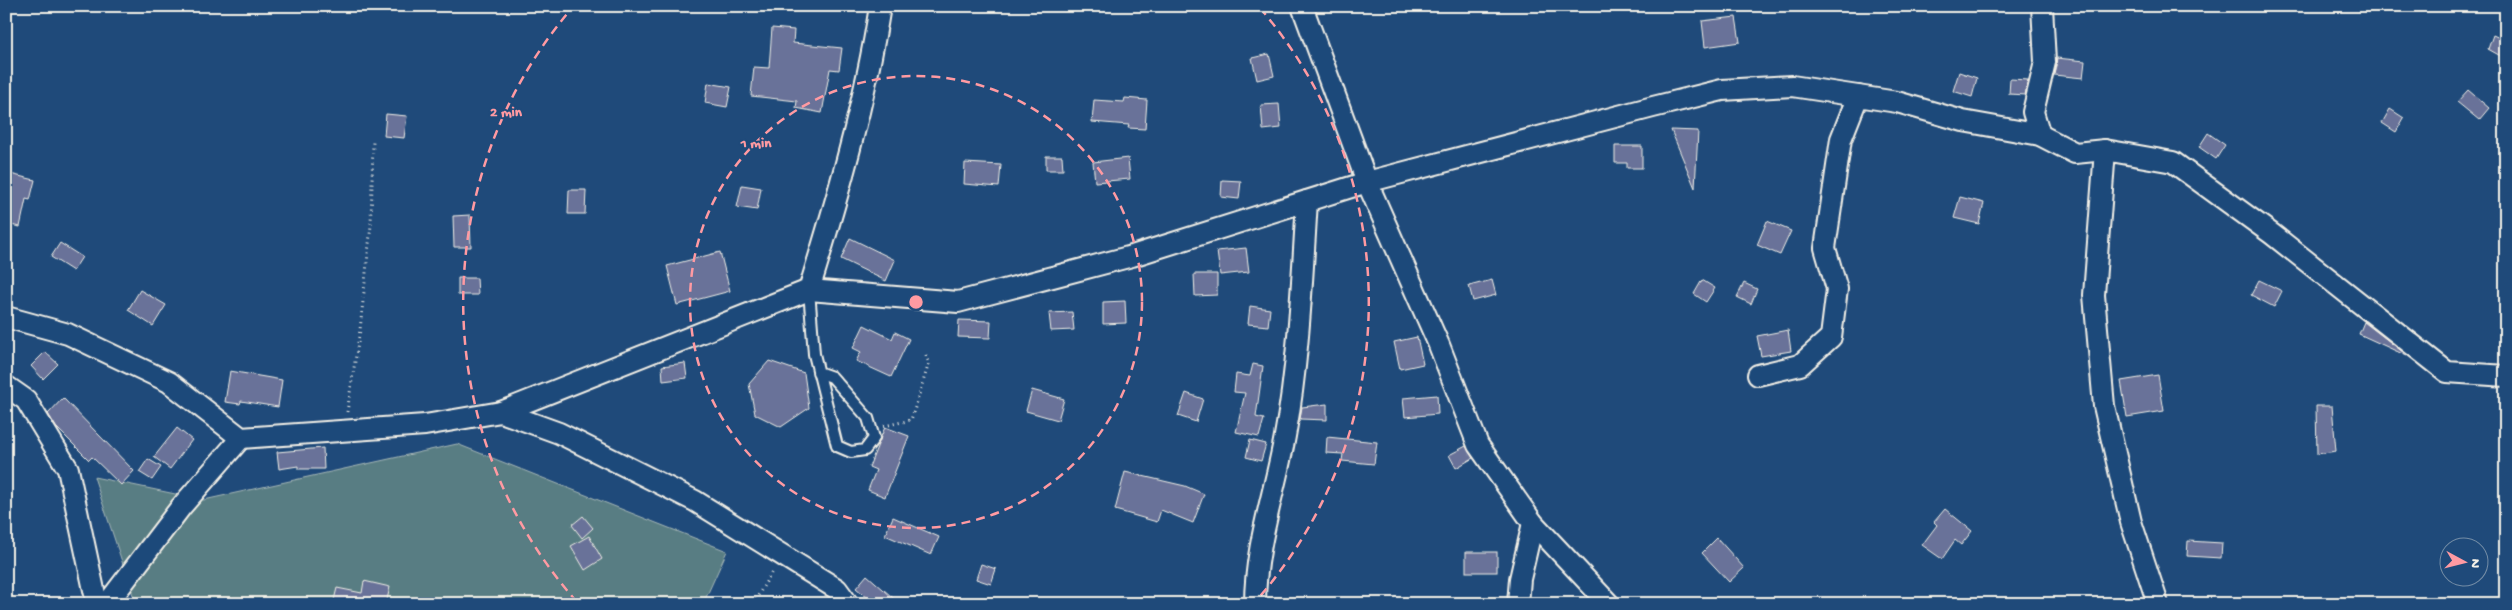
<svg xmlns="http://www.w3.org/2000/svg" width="2512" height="610" font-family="'Gochi Hand',sans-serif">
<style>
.green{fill:#587d83;stroke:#a6b7b6}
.building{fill:#697299;stroke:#f4f1e8}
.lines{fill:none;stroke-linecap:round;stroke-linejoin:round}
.lane-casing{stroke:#f4f1e8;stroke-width:14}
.street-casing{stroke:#f4f1e8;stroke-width:24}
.path{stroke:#f4f1e8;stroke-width:3;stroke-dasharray:1 4;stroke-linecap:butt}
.lane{stroke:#1f4a7a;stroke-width:10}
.street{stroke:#1f4a7a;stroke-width:20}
.ring{fill:none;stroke:#ff9aa2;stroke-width:2.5;stroke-dasharray:9 6}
.centre{fill:#ff9aa2;stroke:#1f4a7a;stroke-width:2.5}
.ring-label{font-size:15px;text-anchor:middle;font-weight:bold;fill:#ff9aa2;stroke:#1f4a7a;stroke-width:4;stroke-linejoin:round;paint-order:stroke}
</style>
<rect width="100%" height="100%" fill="#1f4a7a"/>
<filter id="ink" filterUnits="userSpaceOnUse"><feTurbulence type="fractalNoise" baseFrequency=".02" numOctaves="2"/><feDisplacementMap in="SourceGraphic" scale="10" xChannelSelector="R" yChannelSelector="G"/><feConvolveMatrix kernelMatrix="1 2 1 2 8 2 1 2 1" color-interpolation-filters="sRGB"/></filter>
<g filter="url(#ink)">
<path class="green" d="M457,444L727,551L703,604H136L94,477L204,500Z"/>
<g class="building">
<path d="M1736,17L1740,42L1705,47L1702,21Z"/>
<path d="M772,28L794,30L793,43L842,48L839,70L830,69L822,113L796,108L797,101L751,96L754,67L769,68Z"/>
<path d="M2493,35L2506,41V59L2488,49Z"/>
<path d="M1269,54L1274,76L1257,80L1252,58Z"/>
<path d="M2057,58L2085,61L2083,78L2054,75Z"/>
<path d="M1959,72L1977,78L1972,97L1953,91Z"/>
<path d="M2010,79L2028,80L2025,95L2009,94Z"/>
<path d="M708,83L731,87L727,107L705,103Z"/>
<path d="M2468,90L2489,108L2479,120L2457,102Z"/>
<path d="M1125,98L1147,100L1145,129L1128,128L1129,125L1092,122L1094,100L1124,102Z"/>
<path d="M1279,104L1281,128L1263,130L1261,105Z"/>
<path d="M2390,109L2404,118L2396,132L2382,123Z"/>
<path d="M386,114L407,116L404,138L384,136Z"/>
<path d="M1671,130L1698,131L1695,188Z"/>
<path d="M2208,133L2225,145L2216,159L2199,147Z"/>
<path d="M1615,146H1642V168H1627V163H1615Z"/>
<path d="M1046,156H1062L1063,170H1046Z"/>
<path d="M1128,158L1130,179L1095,182L1093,162Z"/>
<path d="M965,163L1001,165L999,187L964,184Z"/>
<path d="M6,173L35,180L30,200L26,199L20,227L6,224Z"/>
<path d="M1222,180L1241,181L1239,199L1221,197Z"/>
<path d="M742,185L761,188L757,210L737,207Z"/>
<path d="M569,190H586L585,214H568Z"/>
<path d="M1960,197L1984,203L1979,224L1954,218Z"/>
<path d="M470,215L471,247H454L453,216Z"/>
<path d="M1767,221L1791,231L1780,255L1757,245Z"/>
<path d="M850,238L895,260L886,281L841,259Z"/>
<path d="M60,243L82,257L73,271L51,257Z"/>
<path d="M1246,248L1249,272L1220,275L1217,251Z"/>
<path d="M720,252L730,291L677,305L667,266Z"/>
<path d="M1194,274H1217V295L1195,296Z"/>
<path d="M458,278H477L478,295H458Z"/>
<path d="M1492,280L1496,295L1473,301L1469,286Z"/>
<path d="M1702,280L1715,288L1706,302L1694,294Z"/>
<path d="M2259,280L2282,291L2274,307L2251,295Z"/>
<path d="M1744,283L1757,289L1751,304L1737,297Z"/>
<path d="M140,290L166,305L153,326L128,310Z"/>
<path d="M1125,301L1126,323L1103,324V302Z"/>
<path d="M1250,306L1270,309L1268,326L1248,324Z"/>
<path d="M1072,312L1074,330L1051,331L1049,313Z"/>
<path d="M959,320L991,321L990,338L958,337Z"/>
<path d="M2364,322L2407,355V356L2359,334Z"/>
<path d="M864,325L892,339L895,332L909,339L891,377L856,361L861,352L853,348Z"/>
<path d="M1788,330L1791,351L1761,356L1757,336Z"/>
<path d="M1417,337L1423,364L1400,369L1394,342Z"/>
<path d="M45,352L58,364L43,379L31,366Z"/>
<path d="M769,361L804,373L809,408L781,427L755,414L749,384Z"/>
<path d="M685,363L687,378L663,381L662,366Z"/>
<path d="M1253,364L1263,366L1256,417L1264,419L1259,437L1236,432L1245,393L1234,392L1236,374L1250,376Z"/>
<path d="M230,371L282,380L278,407L241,401L240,404L225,402Z"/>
<path d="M2158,375L2164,411L2127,417L2121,381Z"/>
<path d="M1032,390L1064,399L1058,420L1026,411Z"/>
<path d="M1186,393L1203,399L1196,422L1178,416Z"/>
<path d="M1437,395L1438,414L1405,417L1403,398Z"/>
<path d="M63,398L134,471L121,485L92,457L89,460L56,427L48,414Z"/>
<path d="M1327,404V420L1300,419L1302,407Z"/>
<path d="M2316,406H2332L2336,451L2317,454Z"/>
<path d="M885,427L909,436L885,497L868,490L876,470L869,467Z"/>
<path d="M177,428L192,440L170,469L154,457Z"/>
<path d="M1327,437L1377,442L1374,464L1342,461L1343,454L1326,453Z"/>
<path d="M1250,440L1266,444L1261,461L1246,457Z"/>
<path d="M1466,446L1473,458L1456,468L1449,455Z"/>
<path d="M323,448L324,469H298V466L279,469L277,452Z"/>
<path d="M148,459L161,467L152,480L139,472Z"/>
<path d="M1125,472L1185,486L1204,494L1193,523L1161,510L1157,522L1115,510Z"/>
<path d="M1945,509L1972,531L1961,545L1955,540L1942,559L1922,545L1937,525L1934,522Z"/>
<path d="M583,516L593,528L582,538L572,525Z"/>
<path d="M893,517L939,537L931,555L885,535Z"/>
<path d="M589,536L602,559L585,570L571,546Z"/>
<path d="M1717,538L1744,568L1729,582L1702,553Z"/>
<path d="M2188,541L2222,543L2221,558L2187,556Z"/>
<rect x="1466" y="552" width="31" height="20"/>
<path d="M981,564L996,569L991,584L976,579Z"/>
<path d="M867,575L900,604H875L856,588Z"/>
<path d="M364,581L390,587L386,604H333L337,588L362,593Z"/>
</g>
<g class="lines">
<defs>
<path id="lane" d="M809,290L814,354L837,446L851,452L865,450L874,438L868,418L832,377L818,372"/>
<g id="street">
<path d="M1302,6L1367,182L1439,345L1478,445L1533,523L1609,604"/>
<path d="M2040,135L2033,112L2045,62L2042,6"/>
<path d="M2105,150L2094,295L2104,406L2131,522L2158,604"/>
<path d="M809,290C838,196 865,103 880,6"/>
<path d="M6,317L68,334L169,382L241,438L425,425L501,412L809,290L958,302L1132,256L1367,182L1653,107L1722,90L1792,86L1897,102L1963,121L2040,135L2075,153L2105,150L2173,162L2272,234L2447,372L2506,376"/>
<path d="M1758,375L1800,365L1831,337L1837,289L1825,248L1841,139L1858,96"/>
<path d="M6,386L26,400L68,469L97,604"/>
<path d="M501,412L559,433L695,501L837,589L848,604"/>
<path d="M107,604L181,507L241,438"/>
<path d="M1255,604C1255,546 1275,492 1285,436C1299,361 1302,278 1307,201"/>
<path d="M1518,604L1520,579L1533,523"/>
</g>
</defs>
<use href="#lane" class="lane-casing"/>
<use href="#street" class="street-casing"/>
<g class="path">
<path d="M347,412L360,330L371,225L373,140"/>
<path d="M884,426L911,420L929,363L925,353"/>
<path d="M753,604L773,570"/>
</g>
<use href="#lane" class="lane"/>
<use href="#street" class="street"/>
</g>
</g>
<g class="ring">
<circle cx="916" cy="302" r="226"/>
<path d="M577 602A452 452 0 0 1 572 8M1260 8A452 452 0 0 1 1255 602"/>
</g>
<circle cx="916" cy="302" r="8" class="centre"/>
<g class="ring-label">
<text x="506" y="116">2 min</text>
<text x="756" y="147">1 min</text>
</g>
<rect width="2512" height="610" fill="none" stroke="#1f4a7a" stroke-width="25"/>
<rect x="12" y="12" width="2487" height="585" fill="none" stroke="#f4f1e8" stroke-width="2" filter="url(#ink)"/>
<g transform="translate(2464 562) rotate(97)"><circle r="24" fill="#1f4a7a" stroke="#748da6"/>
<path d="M0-4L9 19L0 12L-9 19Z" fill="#ff9aa2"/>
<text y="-8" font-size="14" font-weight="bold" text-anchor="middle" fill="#f4f1e8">N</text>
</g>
</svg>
